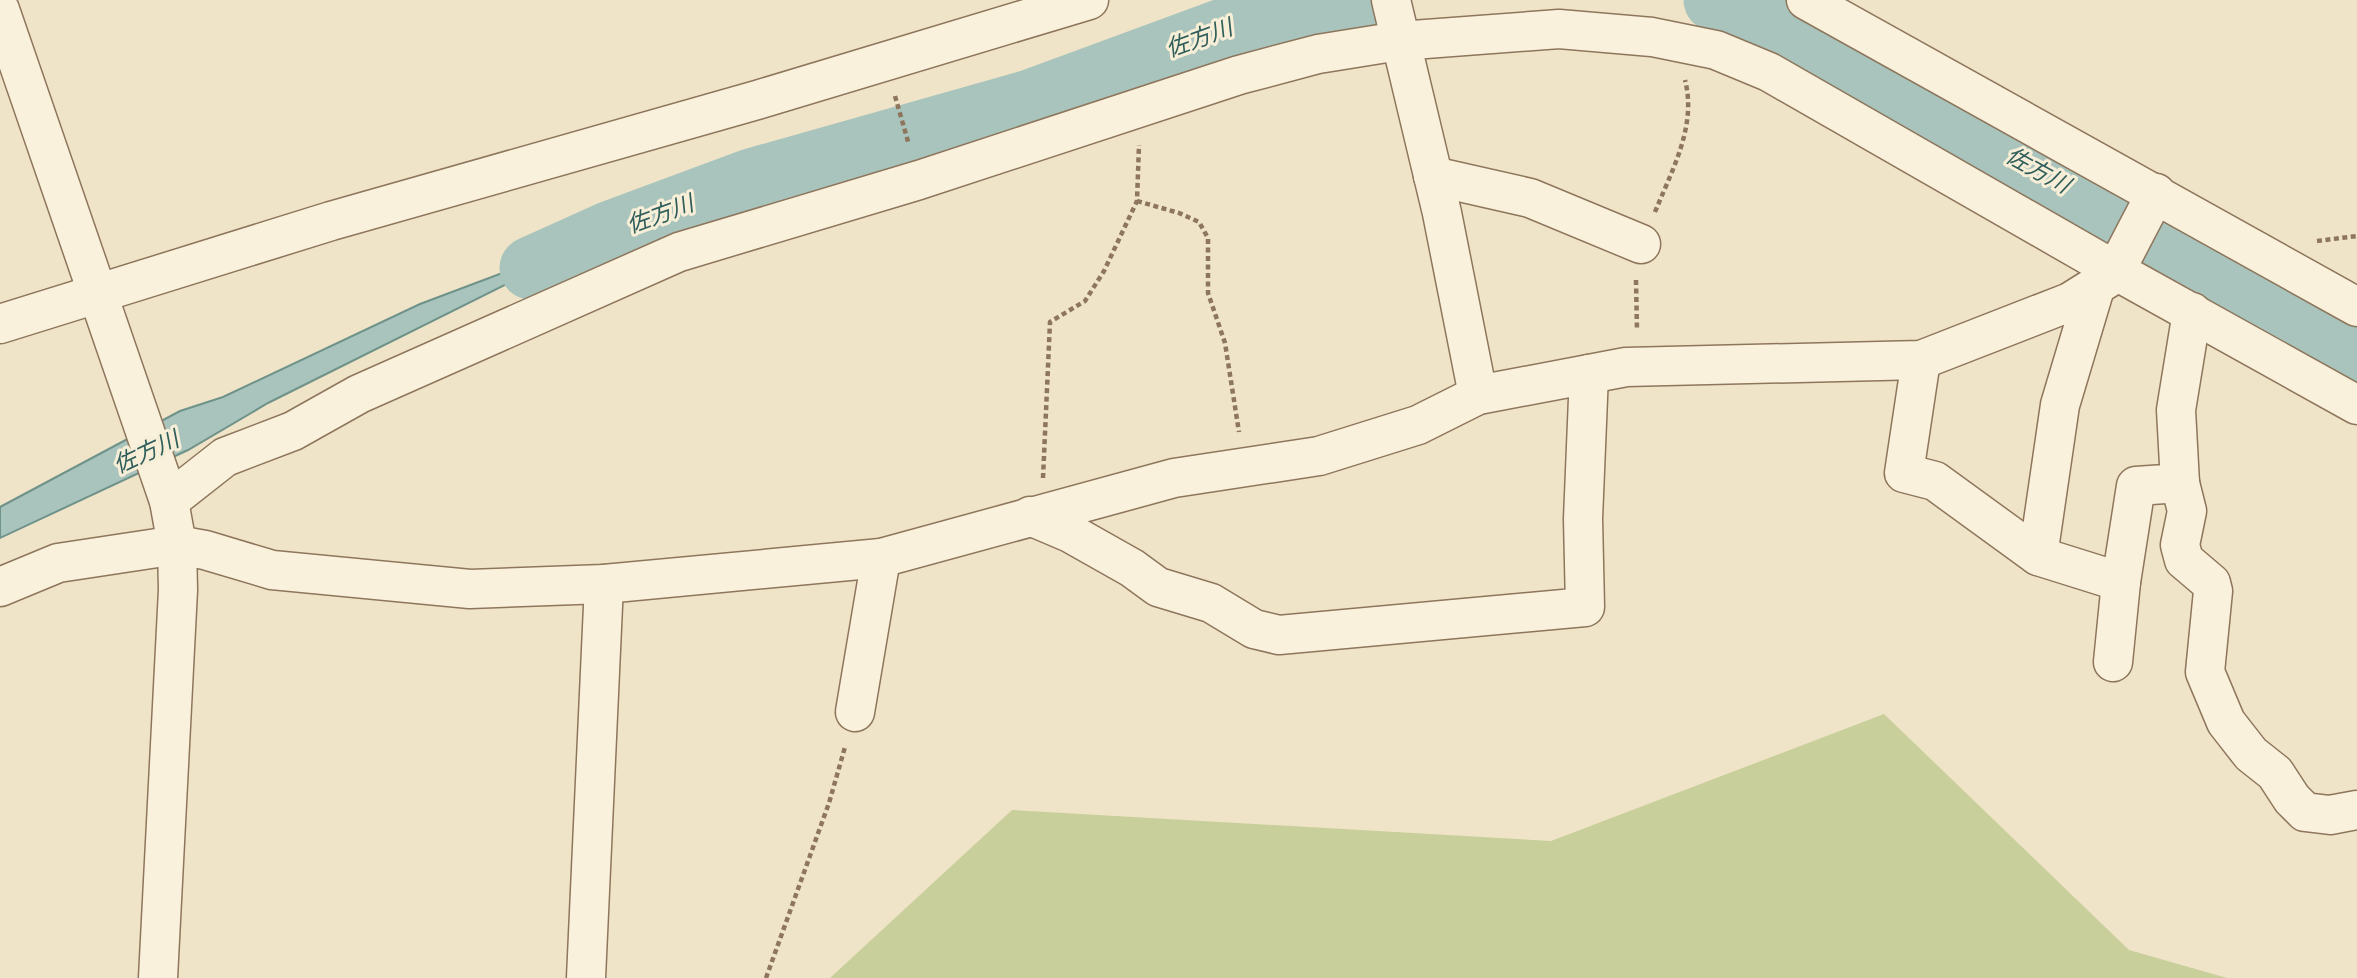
<svg xmlns="http://www.w3.org/2000/svg" width="2357" height="978" font-family="'Zilla Slab','Noto Sans JP',serif">
<style>
.green{fill:#c9cf9b}
.water{fill:#a9c4bc;stroke:#6f938a;stroke-width:2}
.lines{fill:none;stroke-linecap:round;stroke-linejoin:round}
.river{stroke:#a9c4bc;stroke-width:63}
.minor-casing{stroke:#8d765c;stroke-width:41}
.path{stroke:#8d765c;stroke-width:4.5;stroke-dasharray:5 3.5;stroke-linecap:butt}
.minor{stroke:#faf1dc;stroke-width:38}
.labels{text-anchor:middle;stroke-width:6;stroke-linejoin:round;paint-order:stroke}
.water-label{font-size:23px;font-style:italic;fill:#2f5d5a;stroke:#f7eed8}
</style>
<rect width="100%" height="100%" fill="#f0e4c8"/>
<path class="green" d="M1884,714L2129,950L2227,978H830L1012,810L1551,841Z"/>
<path class="water" d="M611,232L268,403L188,450L0,538V507L180,411L223,397L420,304Z"/>
<g class="lines">
<g class="river">
<path d="M1715,0L1748,7L2357,350"/>
<path d="M531,268L611,232L751,180L1030,101L1242,23L1356,0"/>
</g>
<defs>
<g id="minor">
<path d="M1391,0L1442,213L1478,395"/>
<path d="M1806,0L2357,307"/>
<path d="M0,10L169,501L177,545L178,590L158,978"/>
<path d="M1433,176L1530,198L1641,244"/>
<path d="M0,324L331,221L757,100L1089,0"/>
<path d="M1921,360L1904,473L1935,481L2038,556L2121,582"/>
<path d="M2180,483L2187,511L2180,545L2184,560L2211,583L2213,591L2205,672L2226,722L2251,754L2275,773L2292,799L2305,812L2330,815L2357,810"/>
<path d="M169,501L225,457L293,431L359,394L679,252L919,180L1239,75L1318,54L1399,41L1559,29L1652,37L1716,50L1769,72L2118,272L2119,264L2156,193"/>
<path d="M1030,516L1070,533L1132,568L1158,587L1211,603L1254,629L1279,635L1585,607L1583,519L1589,374"/>
<path d="M2038,556L2060,405L2095,288"/>
<path d="M0,587L58,563L177,545L205,550L272,570L470,589L604,584L881,558L1174,478L1319,456L1418,425L1478,395L1626,367L1921,360L2070,302L2118,272L2357,405"/>
<path d="M2113,662L2121,582L2136,486L2180,483L2176,410L2192,312"/>
<path d="M855,712L881,558"/>
<path d="M586,978L604,584"/>
</g>
</defs>
<use href="#minor" class="minor-casing"/>
<g class="path">
<path d="M895,96L909,145"/>
<path d="M1137,201L1179,213L1199,222L1208,238V293L1225,343L1239,432"/>
<path d="M1655,212C1672,170 1697,126 1685,80"/>
<path d="M2317,241L2357,236"/>
<path d="M1636,280L1637,331"/>
<path d="M1043,478L1050,322L1085,301L1104,271L1137,201L1139,145"/>
<path d="M766,978L829,803L845,747"/>
</g>
<use href="#minor" class="minor"/>
</g>
<g class="labels">
<g class="water-label">
<text transform="translate(1199 38) rotate(-20)" y="8">佐方川</text>
<text transform="translate(2038 170) rotate(29)" y="8">佐方川</text>
<text transform="translate(660 214) rotate(-20)" y="8">佐方川</text>
<text transform="translate(146 452) rotate(-25)" y="8">佐方川</text>
</g>
</g>
</svg>
